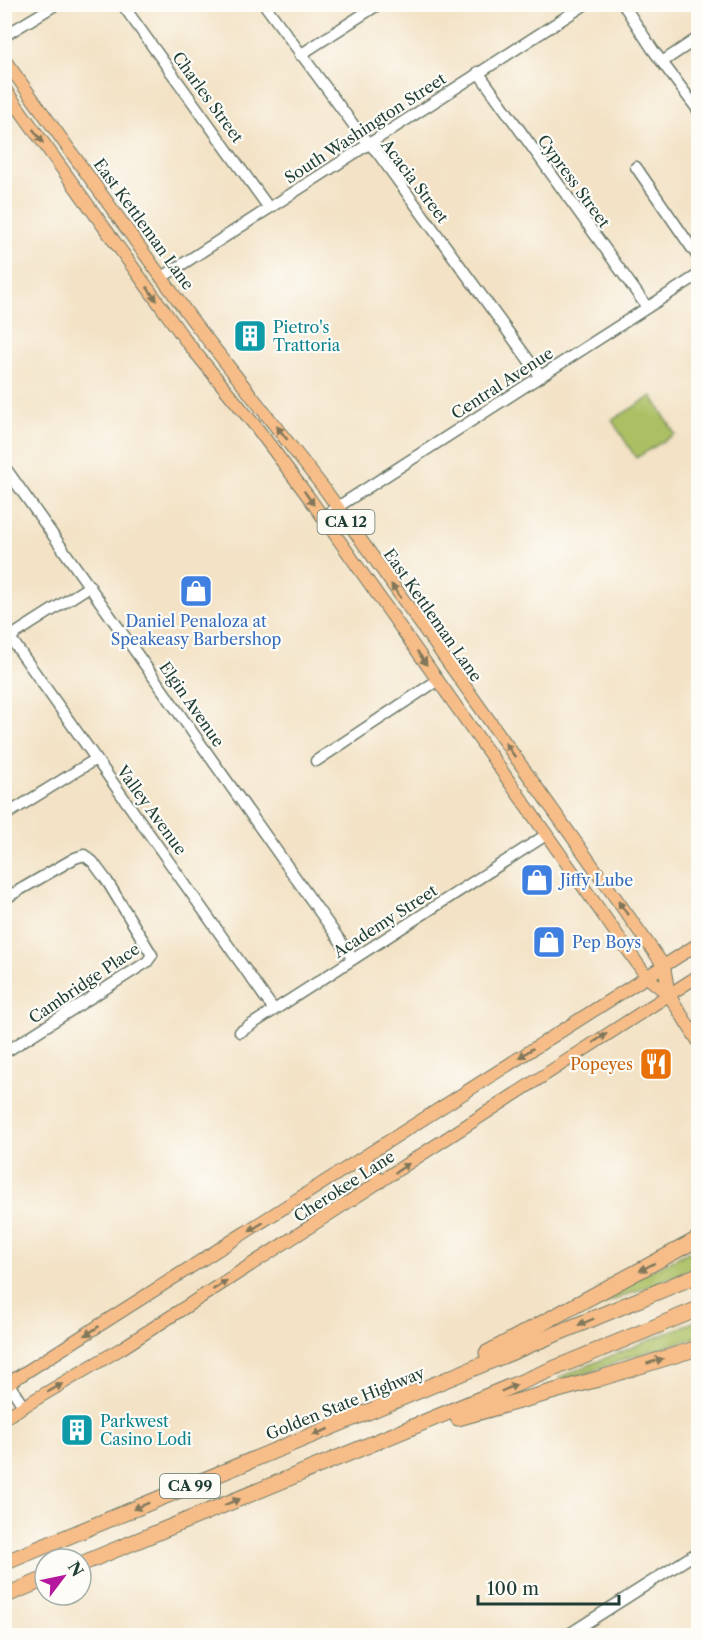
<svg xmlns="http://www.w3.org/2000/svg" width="703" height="1640" font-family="'Libre Caslon Text',serif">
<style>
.green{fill:#abbf63;stroke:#657e4c;stroke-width:1.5}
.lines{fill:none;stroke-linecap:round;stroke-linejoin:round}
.minor-casing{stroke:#697767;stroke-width:13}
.major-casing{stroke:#697767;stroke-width:14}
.highway-casing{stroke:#697767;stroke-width:17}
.minor{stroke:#fff;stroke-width:10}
.major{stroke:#f7bd88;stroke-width:12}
.highway{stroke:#f7bd88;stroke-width:15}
.oneway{fill:#80775a}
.labels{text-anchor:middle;stroke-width:4.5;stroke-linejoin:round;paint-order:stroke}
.shield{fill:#fdfcf7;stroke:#62766e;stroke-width:1.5}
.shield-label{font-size:15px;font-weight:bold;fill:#1f3d34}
.street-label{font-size:16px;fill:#1f3d34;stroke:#fdfcf7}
.culture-label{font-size:16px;fill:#0d838f;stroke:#fdfcf7;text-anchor:start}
.shop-label{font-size:16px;fill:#366cbe;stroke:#fdfcf7;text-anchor:start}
.food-label{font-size:16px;fill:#c56008;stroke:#fdfcf7;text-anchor:end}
</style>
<rect width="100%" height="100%" fill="#fdfcf7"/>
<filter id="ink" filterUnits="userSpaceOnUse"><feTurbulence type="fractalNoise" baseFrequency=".0167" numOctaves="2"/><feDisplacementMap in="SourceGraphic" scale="12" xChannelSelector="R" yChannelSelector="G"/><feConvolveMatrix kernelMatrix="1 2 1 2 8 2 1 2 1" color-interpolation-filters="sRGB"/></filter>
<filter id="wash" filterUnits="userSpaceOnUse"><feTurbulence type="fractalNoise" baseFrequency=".008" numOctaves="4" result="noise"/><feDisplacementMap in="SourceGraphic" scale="24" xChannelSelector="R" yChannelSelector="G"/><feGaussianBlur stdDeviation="1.35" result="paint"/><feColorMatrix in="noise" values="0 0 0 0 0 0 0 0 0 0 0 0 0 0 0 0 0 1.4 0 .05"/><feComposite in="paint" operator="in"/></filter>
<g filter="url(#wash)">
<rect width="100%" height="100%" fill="#f3e2c5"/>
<g class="green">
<path d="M652,396L675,434L636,458L612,420Z"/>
<path d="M698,1247V1266L575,1316L572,1310Z"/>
<path d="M698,1320V1337L630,1357L562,1382L560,1377Z"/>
</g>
</g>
<g filter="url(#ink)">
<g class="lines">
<defs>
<g id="minor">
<path d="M122,4L269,208"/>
<path d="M264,4L361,135L377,152L541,377"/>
<path d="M623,4L653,50L698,110"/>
<path d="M4,36L57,4"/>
<path d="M300,55L379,4"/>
<path d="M662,62L698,38"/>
<path d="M478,72L647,307"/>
<path d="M636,167L698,257"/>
<path d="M161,278L586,4"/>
<path d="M4,466L353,959"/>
<path d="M322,517L698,275"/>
<path d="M4,629L274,1010"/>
<path d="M10,637L90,586"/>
<path d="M316,761L438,680"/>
<path d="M4,816L96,759"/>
<path d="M4,899L75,858L84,855L93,862L107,881L152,955L147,962L4,1053"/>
<path d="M240,1032L546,835"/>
<path d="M4,1376L23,1406"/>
<path d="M566,1636L698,1552"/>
</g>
<g id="major">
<path d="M4,59L193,321L326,491L664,966L669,995"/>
<path d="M4,88L186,341L257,428L310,499L637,963L647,977L669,995L698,1041"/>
<path d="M365,1158L380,1182"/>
<path d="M4,1386L698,944"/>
<path d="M4,1418L122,1348L698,976"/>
</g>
<g id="highway">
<path d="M487,1353L698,1239"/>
<path d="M458,1418L598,1379L698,1348"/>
<path d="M4,1563L698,1275"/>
<path d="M81,1564L698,1309"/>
<path d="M4,1596L45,1579"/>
</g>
</defs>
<use href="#minor" class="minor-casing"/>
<use href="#major" class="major-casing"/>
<use href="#highway" class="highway-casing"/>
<use href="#minor" class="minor"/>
<use href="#major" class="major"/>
<use href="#highway" class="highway"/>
</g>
<defs><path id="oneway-solid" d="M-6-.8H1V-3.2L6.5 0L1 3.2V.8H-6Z" transform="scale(1.5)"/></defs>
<g class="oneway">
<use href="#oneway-solid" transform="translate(38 136) rotate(54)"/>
<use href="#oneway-solid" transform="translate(152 294) rotate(54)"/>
<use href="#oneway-solid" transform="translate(282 433) rotate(-128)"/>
<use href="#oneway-solid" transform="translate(309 498) rotate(55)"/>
<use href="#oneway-solid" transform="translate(396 591) rotate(-125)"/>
<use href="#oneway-solid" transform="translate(422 658) rotate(55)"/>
<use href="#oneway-solid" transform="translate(510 750) rotate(-126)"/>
<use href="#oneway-solid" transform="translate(623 908) rotate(-125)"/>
<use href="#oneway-solid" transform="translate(600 1038) rotate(-34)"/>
<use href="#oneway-solid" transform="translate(526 1053) rotate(146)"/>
<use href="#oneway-solid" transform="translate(402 1168) rotate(-33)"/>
<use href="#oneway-solid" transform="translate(256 1227) rotate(148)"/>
<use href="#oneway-solid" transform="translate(647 1267) rotate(152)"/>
<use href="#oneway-solid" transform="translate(220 1285) rotate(-33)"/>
<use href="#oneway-solid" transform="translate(586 1322) rotate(157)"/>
<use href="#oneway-solid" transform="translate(92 1331) rotate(147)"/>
<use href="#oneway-solid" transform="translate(655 1361) rotate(-17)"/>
<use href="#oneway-solid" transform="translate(55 1388) rotate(-30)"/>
<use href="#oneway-solid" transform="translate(509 1388) rotate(-23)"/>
<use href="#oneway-solid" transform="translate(321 1432) rotate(158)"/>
<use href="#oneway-solid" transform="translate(232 1502) rotate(-22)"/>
<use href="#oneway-solid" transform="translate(141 1506) rotate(158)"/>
</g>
</g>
<defs>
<symbol id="building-square" viewBox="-11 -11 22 22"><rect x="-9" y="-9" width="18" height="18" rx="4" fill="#0f9aa8" stroke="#fdfcf7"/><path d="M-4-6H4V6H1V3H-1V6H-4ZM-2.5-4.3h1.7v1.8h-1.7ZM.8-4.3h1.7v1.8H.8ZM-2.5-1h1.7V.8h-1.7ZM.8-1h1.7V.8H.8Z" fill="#fff"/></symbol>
<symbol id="shop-square" viewBox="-11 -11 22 22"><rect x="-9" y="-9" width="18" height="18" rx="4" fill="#3f7fe0" stroke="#fdfcf7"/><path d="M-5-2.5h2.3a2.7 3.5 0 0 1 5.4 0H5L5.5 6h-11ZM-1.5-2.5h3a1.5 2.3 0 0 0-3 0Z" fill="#fff"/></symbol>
<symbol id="restaurant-square" viewBox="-11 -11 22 22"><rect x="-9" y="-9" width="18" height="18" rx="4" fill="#e8710a" stroke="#fdfcf7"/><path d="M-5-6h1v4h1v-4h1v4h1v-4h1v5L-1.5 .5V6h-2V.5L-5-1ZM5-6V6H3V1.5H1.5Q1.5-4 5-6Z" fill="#fff"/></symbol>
</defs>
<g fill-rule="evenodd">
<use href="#building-square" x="231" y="317" width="38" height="38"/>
<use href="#shop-square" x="177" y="572" width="38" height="38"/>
<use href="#shop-square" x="518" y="861" width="38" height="38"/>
<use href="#shop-square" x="530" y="923" width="38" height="38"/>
<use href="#restaurant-square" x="637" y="1045" width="38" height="38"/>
<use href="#building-square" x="58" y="1411" width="38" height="38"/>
</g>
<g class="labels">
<g class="shield">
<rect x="317.5" y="510" width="57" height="24" rx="4.5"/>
<rect x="160" y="1474" width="60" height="24" rx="4.5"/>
</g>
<g class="shield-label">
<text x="346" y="527">CA 12</text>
<text x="190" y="1491">CA 99</text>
</g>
<g class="street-label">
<text transform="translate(208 97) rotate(54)" y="6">Charles Street</text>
<text transform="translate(365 128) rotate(-33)" y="6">South Washington Street</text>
<text transform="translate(415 181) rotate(53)" y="6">Acacia Street</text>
<text transform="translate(574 181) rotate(54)" y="6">Cypress Street</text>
<text transform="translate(144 224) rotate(54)" y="6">East Kettleman Lane</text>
<text transform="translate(502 383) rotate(-33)" y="6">Central Avenue</text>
<text transform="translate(433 615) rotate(55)" y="6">East Kettleman Lane</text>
<text transform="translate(192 704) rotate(55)" y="6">Elgin Avenue</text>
<text transform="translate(152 810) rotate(54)" y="6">Valley Avenue</text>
<text transform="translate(385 921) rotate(-33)" y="6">Academy Street</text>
<text transform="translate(84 983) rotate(-34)" y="6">Cambridge Place</text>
<text transform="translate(344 1186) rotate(-33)" y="6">Cherokee Lane</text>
<text transform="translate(345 1403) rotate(-22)" y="6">Golden State Highway</text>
</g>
<g class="culture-label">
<text x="273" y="333">Pietro's<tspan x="273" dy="18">Trattoria</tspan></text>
<text x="100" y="1427">Parkwest<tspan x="100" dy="18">Casino Lodi</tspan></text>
</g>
<g class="shop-label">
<text x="196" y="627" text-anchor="middle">Daniel Penaloza at<tspan x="196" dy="18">Speakeasy Barbershop</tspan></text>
<text x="560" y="886">Jiffy Lube</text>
<text x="572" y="948">Pep Boys</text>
</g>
<g class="food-label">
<text x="633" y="1070">Popeyes</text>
</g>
</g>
<rect width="703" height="1640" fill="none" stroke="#fdfcf7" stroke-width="24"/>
<g transform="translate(63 1577) rotate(58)"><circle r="28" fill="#fdfcf7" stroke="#a4b0a9" stroke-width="1.5"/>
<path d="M0-4.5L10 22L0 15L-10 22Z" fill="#b5179e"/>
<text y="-9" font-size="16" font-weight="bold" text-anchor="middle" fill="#1f3d34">N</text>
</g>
<path d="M478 1595v9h141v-9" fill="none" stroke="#1f3d34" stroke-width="3"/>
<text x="487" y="1595" font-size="18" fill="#1f3d34" stroke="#fdfcf7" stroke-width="4.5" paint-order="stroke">100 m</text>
</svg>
